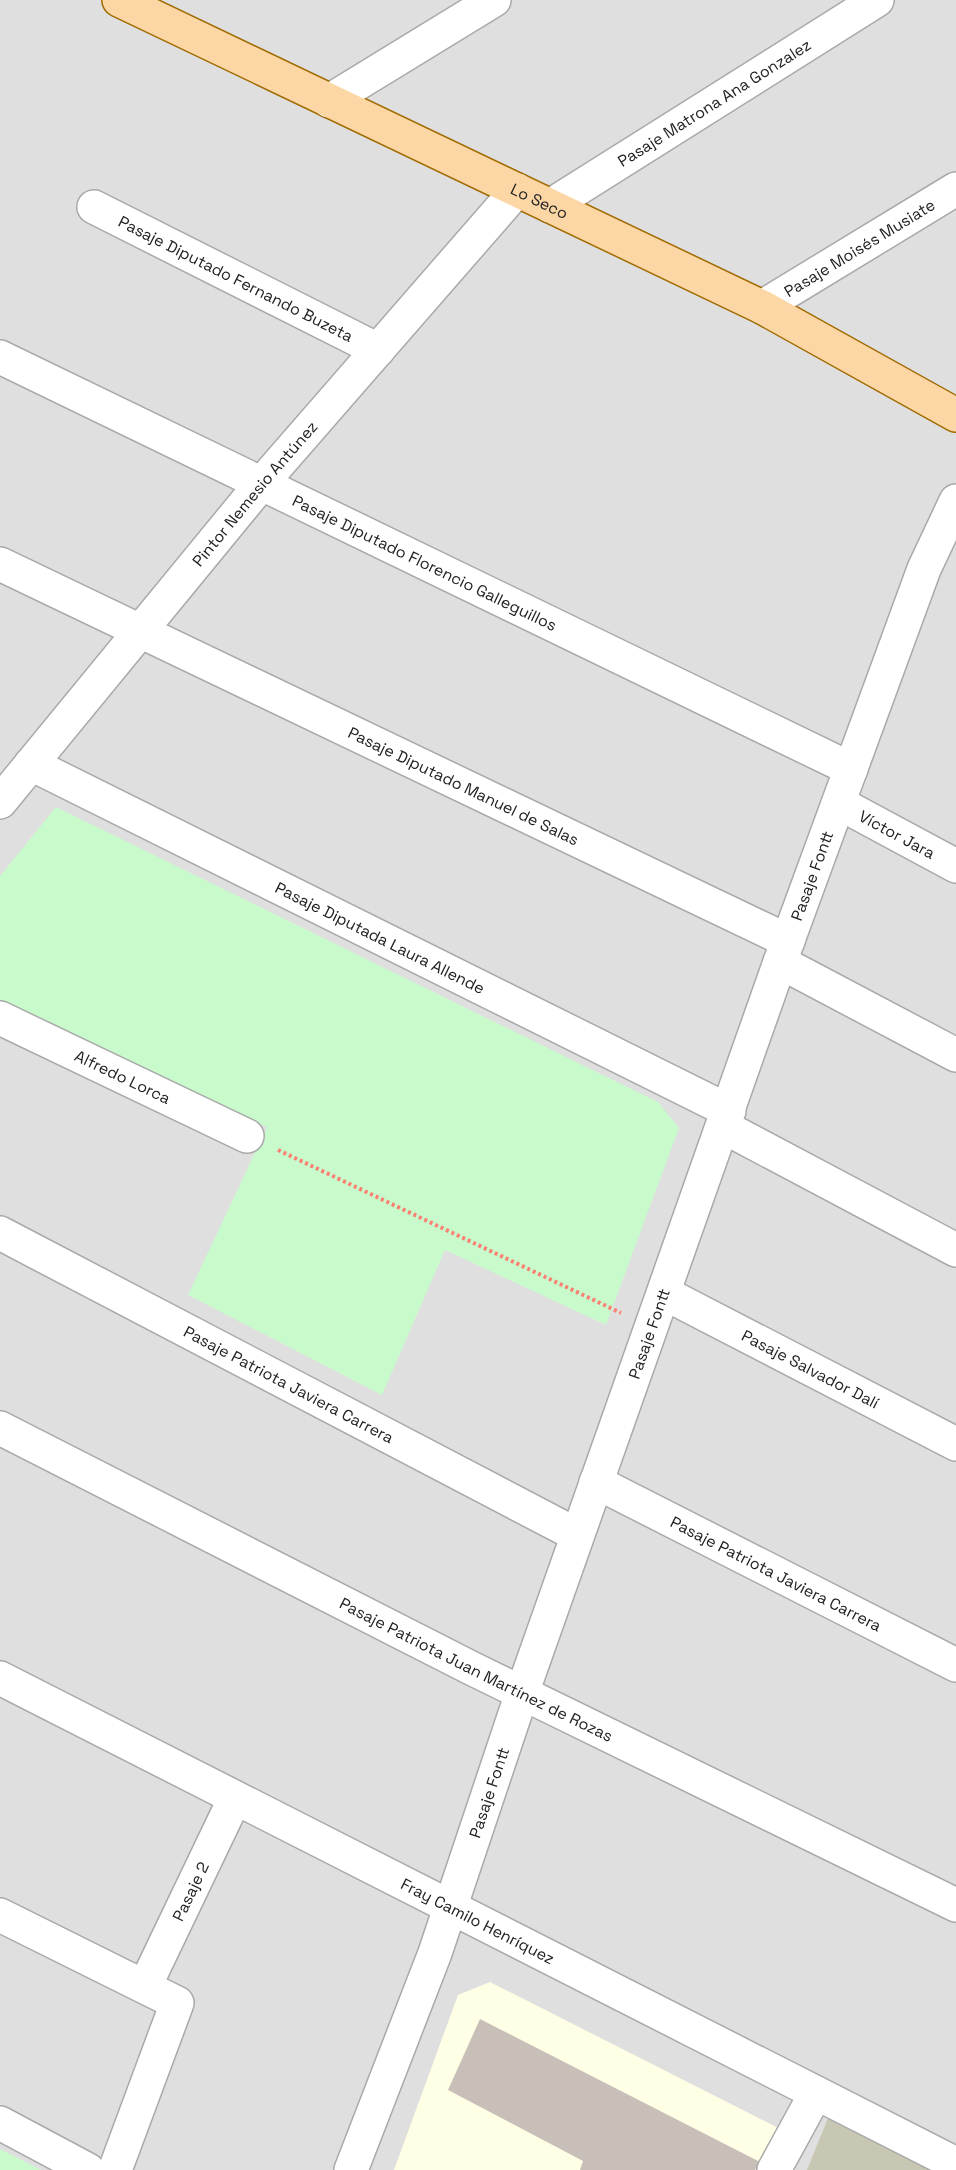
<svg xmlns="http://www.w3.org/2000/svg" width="956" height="2170" font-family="'Space Grotesk',sans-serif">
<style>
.residential{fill:#e0dfdf}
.education{fill:#ffffe5}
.construction{fill:#c7c7b4}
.park{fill:#c8facc}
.building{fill:#c7bfb8}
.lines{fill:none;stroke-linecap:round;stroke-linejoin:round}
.minor-casing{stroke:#a9a9a9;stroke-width:36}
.major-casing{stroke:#a06b00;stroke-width:36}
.path{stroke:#fa8072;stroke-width:4;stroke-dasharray:3 3;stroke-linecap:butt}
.minor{stroke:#fff;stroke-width:33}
.major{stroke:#fcd6a4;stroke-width:33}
.labels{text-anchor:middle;stroke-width:6;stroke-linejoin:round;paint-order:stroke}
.street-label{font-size:16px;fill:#222;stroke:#fff}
</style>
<rect width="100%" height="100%" fill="#f2efe9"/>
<rect class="residential" x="0" y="0" width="956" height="2170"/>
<path class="education" d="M490,1982L806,2142L795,2170H394L458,1995Z"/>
<path class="construction" d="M828,2118L929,2170H807Z"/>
<g class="park">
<path d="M56,807L658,1102L679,1128L606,1325L445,1250L382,1395L188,1295L267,1127L0,1004V876Z"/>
<path d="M0,2149L41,2170H0Z"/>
</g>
<path class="building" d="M480,2019L760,2162L755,2170H580L583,2161L448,2090Z"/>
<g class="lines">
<defs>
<g id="minor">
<path d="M329,101L494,0"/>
<path id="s1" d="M550,206L877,0"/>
<path id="s2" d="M94,207L378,350"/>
<path id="s3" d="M762,307L956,189"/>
<path id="s4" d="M0,357L851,769"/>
<path id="s5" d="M0,564L788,941"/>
<path id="s6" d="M31,764L729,1111"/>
<path id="s7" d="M0,802L261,484L517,190"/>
<path id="s8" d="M839,803L956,866"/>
<path d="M780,962L956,1055"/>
<path id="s9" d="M0,1018L247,1136"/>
<path d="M724,1127L956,1250"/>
<path id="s10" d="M0,1233L577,1535"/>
<path id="s11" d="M664,1293L956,1444"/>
<path id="s12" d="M0,1428L471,1668L956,1905"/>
<path id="s13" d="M596,1482L956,1665"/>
<path id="s14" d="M0,1678L956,2164"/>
<path d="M0,1915L177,2003L115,2170"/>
<path id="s15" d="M145,1986L235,1798"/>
<path d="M0,2123L88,2170"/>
<path id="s16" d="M351,2170L435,1953L522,1693L780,962L924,569L956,501"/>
<path d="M774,2170L816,2093"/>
</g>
<g id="major">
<path id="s17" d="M119,0L762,307L956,415"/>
</g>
</defs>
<use href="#minor" class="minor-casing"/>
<use href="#major" class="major-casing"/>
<path class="path" d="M278,1150L621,1313"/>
<use href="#minor" class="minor"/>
<use href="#major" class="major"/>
</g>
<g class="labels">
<g class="street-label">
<text dy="6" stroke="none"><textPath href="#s1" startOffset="194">Pasaje Matrona Ana Gonzalez</textPath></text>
<text dy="6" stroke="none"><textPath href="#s17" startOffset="466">Lo Seco</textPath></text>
<text dy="6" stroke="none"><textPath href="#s3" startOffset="114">Pasaje Moisés Musiate</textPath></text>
<text dy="6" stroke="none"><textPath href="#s2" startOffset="159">Pasaje Diputado Fernando Buzeta</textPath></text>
<text dy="6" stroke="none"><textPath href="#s7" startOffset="400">Pintor Nemesio Antúnez</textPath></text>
<text dy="6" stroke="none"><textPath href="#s4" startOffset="472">Pasaje Diputado Florencio Galleguillos</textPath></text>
<text dy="6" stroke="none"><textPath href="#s5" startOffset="514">Pasaje Diputado Manuel de Salas</textPath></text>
<text dy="6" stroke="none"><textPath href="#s8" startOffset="66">Víctor Jara</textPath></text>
<text dy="6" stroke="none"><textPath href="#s16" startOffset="1374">Pasaje Fontt</textPath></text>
<text dy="6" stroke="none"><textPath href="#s6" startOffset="390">Pasaje Diputada Laura Allende</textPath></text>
<text dy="6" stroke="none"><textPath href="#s9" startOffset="136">Alfredo Lorca</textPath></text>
<text dy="6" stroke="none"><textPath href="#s16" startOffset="888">Pasaje Fontt</textPath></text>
<text dy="6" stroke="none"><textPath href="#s11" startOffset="165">Pasaje Salvador Dalí</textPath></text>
<text dy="6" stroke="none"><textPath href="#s10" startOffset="326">Pasaje Patriota Javiera Carrera</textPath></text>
<text dy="6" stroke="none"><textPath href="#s13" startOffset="202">Pasaje Patriota Javiera Carrera</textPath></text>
<text dy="6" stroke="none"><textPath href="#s12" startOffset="534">Pasaje Patriota Juan Martínez de Rozas</textPath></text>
<text dy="6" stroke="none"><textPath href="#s16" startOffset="402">Pasaje Fontt</textPath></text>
<text dy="6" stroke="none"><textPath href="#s15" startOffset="105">Pasaje 2</textPath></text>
<text dy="6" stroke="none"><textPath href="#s14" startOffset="536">Fray Camilo Henríquez</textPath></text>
</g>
</g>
</svg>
